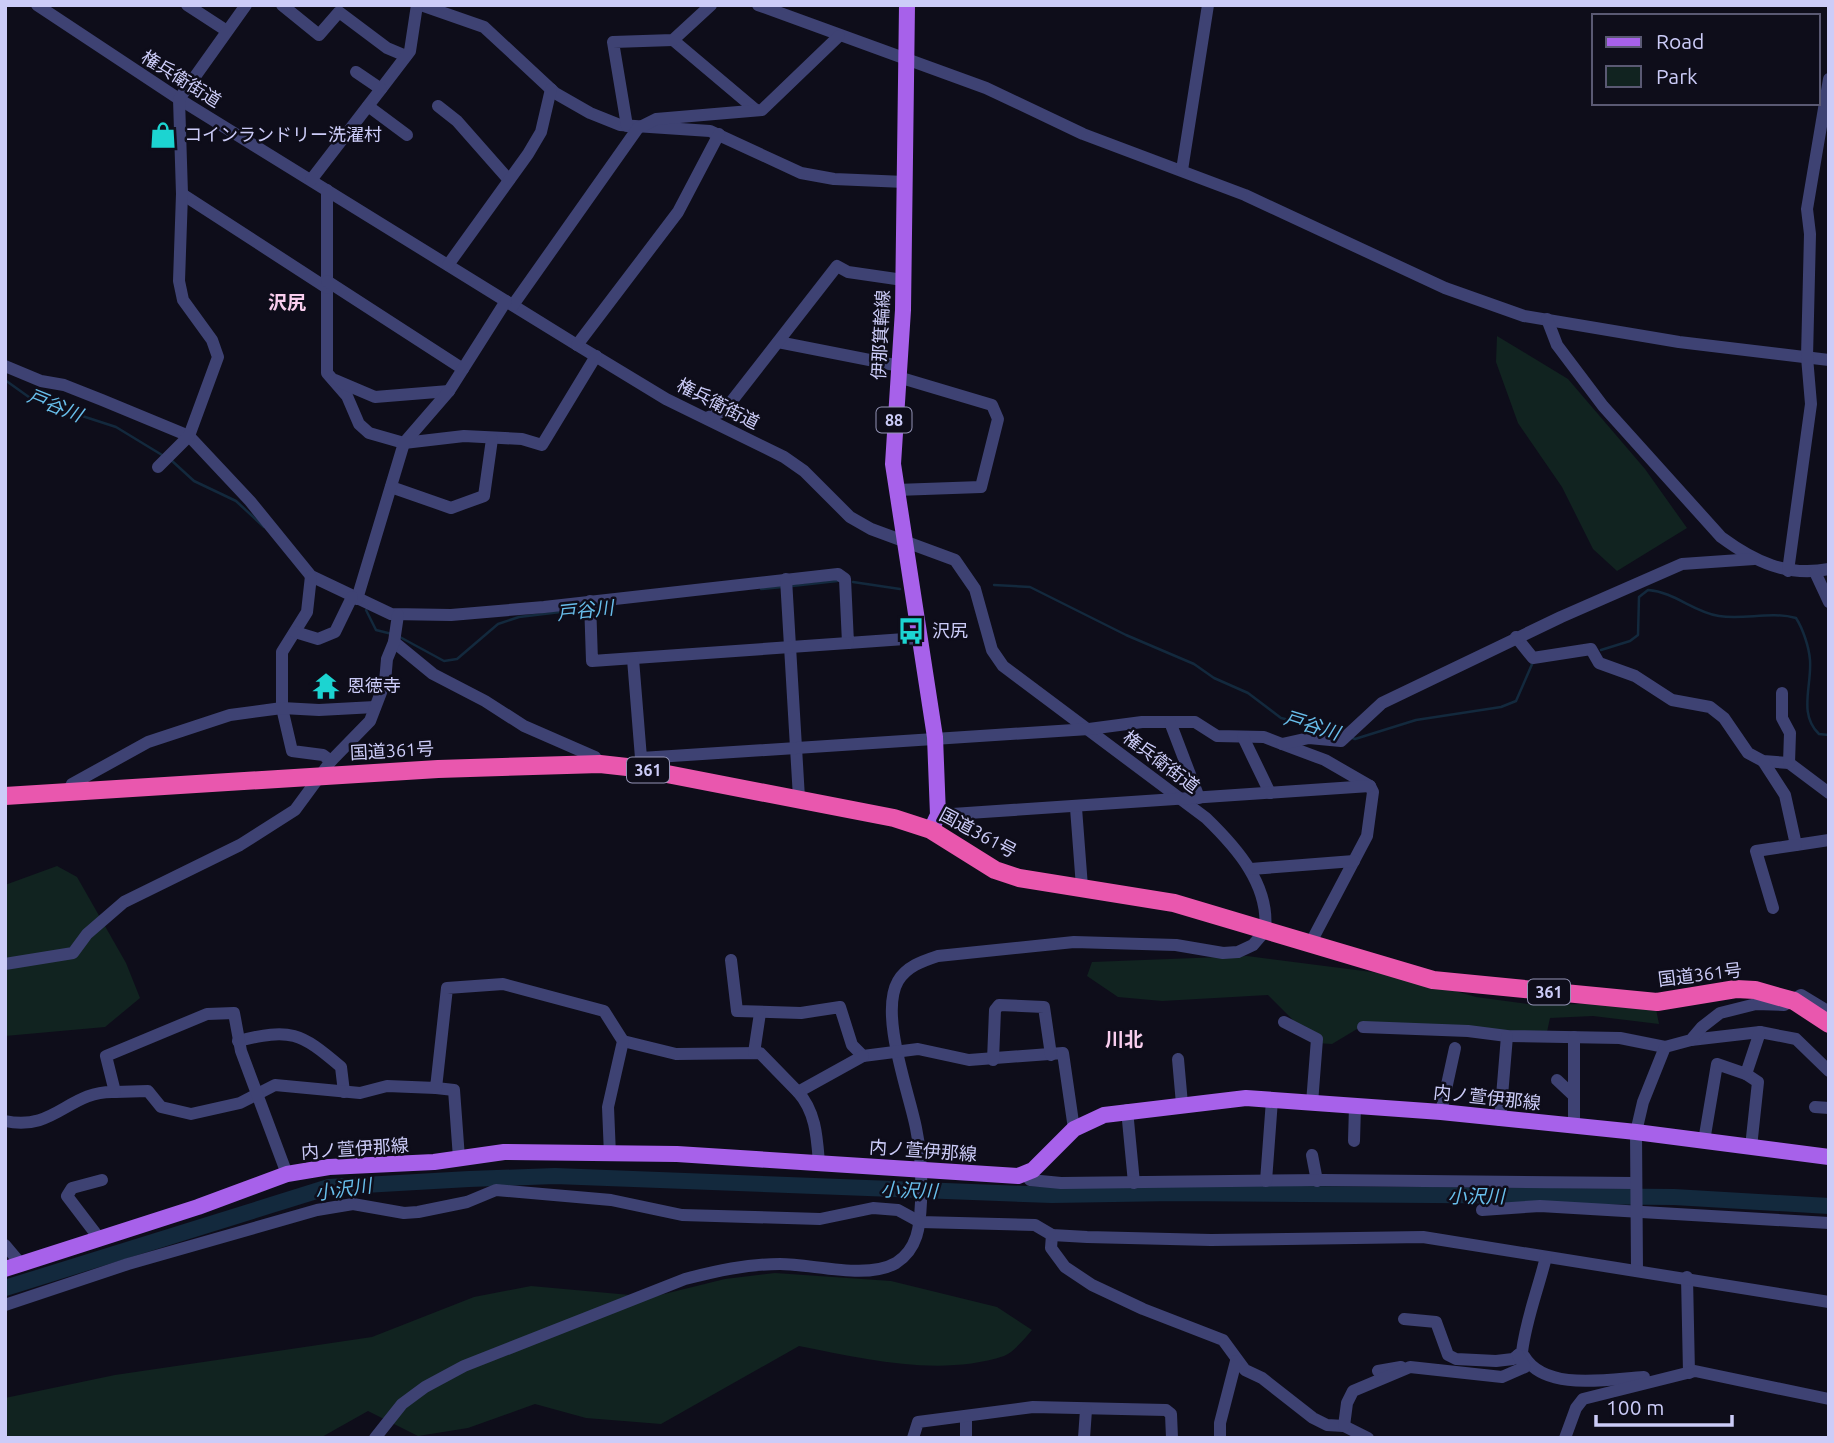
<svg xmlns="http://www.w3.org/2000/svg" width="1834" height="1443" font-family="Ubuntu,'Noto Sans JP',sans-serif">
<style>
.green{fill:#112320}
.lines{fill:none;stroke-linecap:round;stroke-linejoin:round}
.stream{stroke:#13293d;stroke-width:2.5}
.river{stroke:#13293d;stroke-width:16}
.minor{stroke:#3e4273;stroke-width:12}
.major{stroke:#a761ea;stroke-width:16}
.highway{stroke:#e957ae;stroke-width:18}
.labels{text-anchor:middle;stroke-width:5;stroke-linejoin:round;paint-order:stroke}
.shield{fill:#0e0d1a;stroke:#9393b5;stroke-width:2}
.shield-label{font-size:16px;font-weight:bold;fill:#ccccf8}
.street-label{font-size:18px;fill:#ccccf8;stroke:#0e0d1a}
.poi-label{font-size:18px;fill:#ccccf8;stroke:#0e0d1a;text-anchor:start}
.neighbourhood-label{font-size:19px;font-weight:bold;fill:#f9ceee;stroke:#0e0d1a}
.water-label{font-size:19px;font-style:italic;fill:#68beeb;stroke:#0e0d1a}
</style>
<rect width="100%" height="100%" fill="#0e0d1a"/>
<g class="green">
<path d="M1497,336L1568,379L1645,469L1687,528L1617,571L1593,549L1562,487L1518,423L1496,362Z"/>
<path d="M57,866L77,877L126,963L140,998L105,1027L5,1036V885Z"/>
<path d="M1247,956L1403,976L1476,997L1536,1005L1623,1003L1656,1009L1659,1024L1593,1016L1550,1018L1547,1032L1531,1037L1454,1026L1357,1029L1332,1044L1316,1043L1268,995L1162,1001L1118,997L1087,976L1092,962Z"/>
<path d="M775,1273L891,1281L997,1307L1032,1330C1025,1338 1014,1352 1004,1356C940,1377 864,1359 799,1346L661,1424L586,1418L535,1404L468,1428L418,1436L368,1411L320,1438H5V1398L115,1375L372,1337L474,1297L531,1286L652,1297L725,1279Z"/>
</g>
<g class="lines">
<g class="stream">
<path d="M5,380L33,400L116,427L162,455"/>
<path d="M171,460L194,481L236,501L264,527"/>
<path d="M853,582L900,589"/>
<path d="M994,585L1030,587L1126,635L1194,664L1214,678L1248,693L1281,718L1341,733"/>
<path d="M792,586L837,581"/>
<path d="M761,589L782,587"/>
<path d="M366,610L376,630L392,634"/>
<path d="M398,636L444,661L457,659L498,624L519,617L577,610"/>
<path d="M1601,650L1630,641L1638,635L1639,597L1648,590C1675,592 1693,612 1719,616C1745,620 1770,611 1796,618C1803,629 1809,647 1810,660C1812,686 1798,714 1819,734L1829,735"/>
<path d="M1350,737L1355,739L1416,720L1501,707L1516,701L1533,662"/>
</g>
<path class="river" d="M5,1288L329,1187L469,1179L555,1176L1052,1195L1175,1193L1674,1197L1829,1206"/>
<g class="minor">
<path d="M37,5L179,99L577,345L666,399L784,457L804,471L850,517L871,529L955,560L975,589L992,650L1003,666L1206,818C1237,848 1270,885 1265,931L1253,945L1238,952L1223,953L1176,945L1074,942L938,956C923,961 907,966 898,981C879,1014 909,1092 916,1128C921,1152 922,1177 921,1202C920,1226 918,1249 896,1263C867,1280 813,1264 780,1264C747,1264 716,1271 685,1279L464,1366L425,1387L402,1404L375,1438"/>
<path d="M187,5L227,31"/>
<path d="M282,5L319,35L339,12L387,48L406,56"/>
<path d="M421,5L484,27L555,93L590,113L620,125L710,131L801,173L834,179L905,182"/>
<path d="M758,5L986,88L1083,134L1245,195L1445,288L1524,316L1679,342L1829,360"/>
<path d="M673,40L756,110"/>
<path d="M381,89L410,51L417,5"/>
<path d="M368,106L407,135"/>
<path d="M438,106L457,121L509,180"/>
<path d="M627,126L613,42L673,40L711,5"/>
<path d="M1182,170L1208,5"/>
<path d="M311,180L381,89L356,72"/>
<path d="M327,190V373L347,396L359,424L369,433L404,443L464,436L522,439L542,445L596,356"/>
<path d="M182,194L327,288"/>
<path d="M448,265L528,154L541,132L551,89"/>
<path d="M327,281L463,369"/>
<path d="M513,305L638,128L656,119L762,110L839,36"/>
<path d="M1547,319L1557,345L1603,406L1721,537C1755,562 1787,577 1829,569"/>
<path d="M778,342L900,366"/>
<path d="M577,345L678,212L719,134"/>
<path d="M5,366L41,381L64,385L102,400L189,436L250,501L311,576L391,614L451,615L544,607L838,574L845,579L848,643L919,638"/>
<path d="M335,380L375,397L449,391"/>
<path d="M706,418L724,411L837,266L848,272L903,280"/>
<path d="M158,467L189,436L218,357L212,340L183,300L179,281L182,194L179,99L246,5"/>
<path d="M391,487L451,508L484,496L492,439"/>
<path d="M896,490L981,487L998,419L992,405L898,377"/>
<path d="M1788,571L1811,404L1807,357L1810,234L1807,209L1829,79"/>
<path d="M1815,572L1829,602"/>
<path d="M311,576L307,612L282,652V708L292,751L323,755L331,761"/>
<path d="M786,579L799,798"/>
<path d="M357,599L404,443L449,391L506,301"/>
<path d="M590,601L592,661L848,643"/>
<path d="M295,632L318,639L335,632L352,597"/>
<path d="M1516,637L1533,658L1591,649L1599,663L1635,676L1672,700L1710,707L1724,718L1748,753L1763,761L1789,763L1829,793"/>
<path d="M394,642L433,674L485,701L524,726L595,757L600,764"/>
<path d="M633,659L641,758L1089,729L1142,722H1195L1217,736L1264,737L1282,744L1325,760L1370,786L1373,792L1367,836L1310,944"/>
<path d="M1782,693V718L1790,733L1789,763"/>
<path d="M1170,722L1199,798"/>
<path d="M1243,737L1270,793"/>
<path d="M1282,744L1309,738L1341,741L1382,703L1561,617L1682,564L1754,559"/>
<path d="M1763,761L1785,795L1796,845L1829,840"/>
<path d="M68,792L72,784L148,742L230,715L282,708L319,710L375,707"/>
<path d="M1076,808L1082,887"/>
<path d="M938,815L1370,786"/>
<path d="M1251,869L1354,861"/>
<path d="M1773,908L1756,851L1796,845"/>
<path d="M731,960L737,1011L801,1013L840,1007L852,1045L863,1056L918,1049L969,1060L1063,1053L1074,1129"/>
<path d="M5,964L73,953L87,934L124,902L240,845L295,810L331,761L370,721L385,682L387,659L394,642L398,615"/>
<path d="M1284,1022L1317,1039L1312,1103"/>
<path d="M1363,1027L1468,1031L1507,1036L1620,1038L1665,1047"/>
<path d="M1691,1040L1760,1032L1796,1039L1829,1071"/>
<path d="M238,1041C291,1028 300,1032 341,1067L344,1092"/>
<path d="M623,1041L676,1054L760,1053L798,1092L863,1056"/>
<path d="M754,1053L760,1013"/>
<path d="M1178,1059L1182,1104"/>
<path d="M993,1060L995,1010L999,1005L1044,1007L1051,1055"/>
<path d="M1746,1074L1758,1082L1751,1147"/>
<path d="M1557,1080L1574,1096"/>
<path d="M436,1088L454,1090L459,1158"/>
<path d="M115,1092L148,1091L161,1107L191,1114L240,1103L275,1085L360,1093L387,1086L436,1088L447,988L503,984L604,1011L623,1041L608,1107L610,1155"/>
<path d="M798,1092C816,1112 817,1138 819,1163"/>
<path d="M1815,1107L1829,1108"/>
<path d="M1127,1110L1134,1183"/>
<path d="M1441,1112L1455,1048"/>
<path d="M1500,1120L1507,1036"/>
<path d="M5,1121C55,1132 69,1090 115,1092L106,1056L207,1014L234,1013L241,1051L287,1174"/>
<path d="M1574,1126V1037"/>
<path d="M1354,1141L1355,1106"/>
<path d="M1704,1141L1717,1064L1746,1074L1760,1032"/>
<path d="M1312,1155L1317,1181"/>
<path d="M1026,1175L1030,1180L1061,1183L1323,1180L1634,1183"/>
<path d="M1266,1181L1272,1100"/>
<path d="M1482,1210L1540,1206L1829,1223"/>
<path d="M1052,1235L1051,1248L1065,1267L1092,1285L1143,1309L1223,1340L1245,1370L1262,1378L1313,1418L1327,1425L1344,1426L1368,1438"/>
<path d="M99,1238L67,1196L72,1188L102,1180"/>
<path d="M5,1245L21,1264"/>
<path d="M1637,1271L1636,1132L1643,1102L1665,1047L1691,1040L1702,1027L1720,1013L1756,1004L1784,1005L1801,995L1829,1012"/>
<path d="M1687,1277L1689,1373"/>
<path d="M5,1305L128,1264L317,1210L353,1204L404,1213L418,1212L467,1202L496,1190L611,1200L682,1215L820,1219L873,1208L898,1210L920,1222L1035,1225L1052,1235L1087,1237L1211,1240L1423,1237L1829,1302"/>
<path d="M1404,1319L1436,1322L1448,1355L1456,1359L1496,1361L1513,1359L1522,1352C1526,1319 1538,1290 1546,1257"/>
<path d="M1524,1356C1545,1392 1609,1379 1644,1377"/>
<path d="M1378,1371L1401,1367"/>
<path d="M966,1416V1438"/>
<path d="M1344,1426L1347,1403L1353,1391L1410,1367L1502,1377L1525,1367L1518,1355"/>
<path d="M913,1438L918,1422L1033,1407L1166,1410L1171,1414L1172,1438"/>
<path d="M1084,1438L1086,1410"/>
<path d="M1220,1438V1423L1236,1361"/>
<path d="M1565,1438L1576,1408L1583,1399L1695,1371L1829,1399"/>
</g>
<g class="major">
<path d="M907,5L903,310L893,464L935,737L938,815L931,830"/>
<path d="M5,1269L198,1207L287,1174L329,1167L434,1162L504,1152L677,1154L1018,1176L1033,1170L1074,1129L1104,1115L1246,1098L1441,1112L1636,1132L1829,1157"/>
</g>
<path class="highway" d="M5,796L438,769L600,764L636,768L894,818L931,830L995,870L1019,878L1174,903L1433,980L1657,1002L1736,989L1755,990L1794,1001L1829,1024"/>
</g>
<defs>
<symbol id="shop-bare" viewBox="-9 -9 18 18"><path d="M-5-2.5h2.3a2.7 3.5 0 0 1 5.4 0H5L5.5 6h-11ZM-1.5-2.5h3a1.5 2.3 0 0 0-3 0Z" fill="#1cd4d1" stroke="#0e0d1a" stroke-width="2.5" paint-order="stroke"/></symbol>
<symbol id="bus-bare" viewBox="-9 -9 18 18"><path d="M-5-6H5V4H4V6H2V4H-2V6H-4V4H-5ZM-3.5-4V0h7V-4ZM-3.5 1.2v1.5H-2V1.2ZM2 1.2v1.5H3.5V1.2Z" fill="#1cd4d1" stroke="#0e0d1a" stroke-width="2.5" paint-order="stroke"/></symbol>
<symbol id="temple-bare" viewBox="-9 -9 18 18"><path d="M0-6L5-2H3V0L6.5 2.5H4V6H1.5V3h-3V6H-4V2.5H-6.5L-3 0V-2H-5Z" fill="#1cd4d1" stroke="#0e0d1a" stroke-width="2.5" paint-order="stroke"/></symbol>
</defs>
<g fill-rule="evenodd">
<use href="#shop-bare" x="144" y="116" width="38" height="38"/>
<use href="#bus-bare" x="892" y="612" width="38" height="38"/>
<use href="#temple-bare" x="307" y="667" width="38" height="38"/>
</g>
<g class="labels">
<g class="shield">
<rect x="876.5" y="407.5" width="35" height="25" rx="5"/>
<rect x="627" y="757.5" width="42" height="25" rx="5"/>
<rect x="1528" y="979.5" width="42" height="25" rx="5"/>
</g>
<g class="shield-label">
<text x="894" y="426">88</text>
<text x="648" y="776">361</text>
<text x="1549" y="998">361</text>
</g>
<g class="street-label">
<text transform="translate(181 79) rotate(32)" y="6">権兵衛街道</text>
<text transform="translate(881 335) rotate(-87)" y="6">伊那箕輪線</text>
<text transform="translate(718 404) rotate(27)" y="6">権兵衛街道</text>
<text transform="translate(392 751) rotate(-3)" y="6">国道361号</text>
<text transform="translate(1161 762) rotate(37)" y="6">権兵衛街道</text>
<text transform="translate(978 833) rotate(28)" y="6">国道361号</text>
<text transform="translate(1700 975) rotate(-7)" y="6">国道361号</text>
<text transform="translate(1487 1098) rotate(6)" y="6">内ノ萱伊那線</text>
<text transform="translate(355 1149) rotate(-4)" y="6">内ノ萱伊那線</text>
<text transform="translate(923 1151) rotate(4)" y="6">内ノ萱伊那線</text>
</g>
<g class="poi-label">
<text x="184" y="141">コインランドリー洗濯村</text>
<text x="932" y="637">沢尻</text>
<text x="347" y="692">恩徳寺</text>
</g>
<g class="neighbourhood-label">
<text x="287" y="309">沢尻</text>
<text x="1124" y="1046">川北</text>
</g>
<g class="water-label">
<text transform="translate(55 405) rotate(22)" y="7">戸谷川</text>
<text transform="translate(585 610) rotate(-6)" y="7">戸谷川</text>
<text transform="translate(1312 725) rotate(17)" y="7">戸谷川</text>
<text transform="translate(343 1189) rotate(-8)" y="7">小沢川</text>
<text transform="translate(909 1190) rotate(2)" y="7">小沢川</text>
<text x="1476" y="1203">小沢川</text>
</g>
</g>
<rect width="1834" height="1443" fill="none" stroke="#ccccf8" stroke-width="14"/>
<rect x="1592" y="14" width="228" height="91" fill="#0e0d1a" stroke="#5a5973" stroke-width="2"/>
<rect x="1606" y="37" width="35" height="10" fill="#a761ea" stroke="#5a5973" stroke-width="2"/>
<text x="1656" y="49" font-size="21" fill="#ccccf8">Road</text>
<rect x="1606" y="66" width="35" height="21" fill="#112320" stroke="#5a5973" stroke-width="2"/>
<text x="1656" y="84" font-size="21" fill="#ccccf8">Park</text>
<path d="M1596 1415v10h136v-10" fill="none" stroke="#ccccf8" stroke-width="3.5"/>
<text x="1606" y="1415" font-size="21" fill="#ccccf8" stroke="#0e0d1a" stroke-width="5" paint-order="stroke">100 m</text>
</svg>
